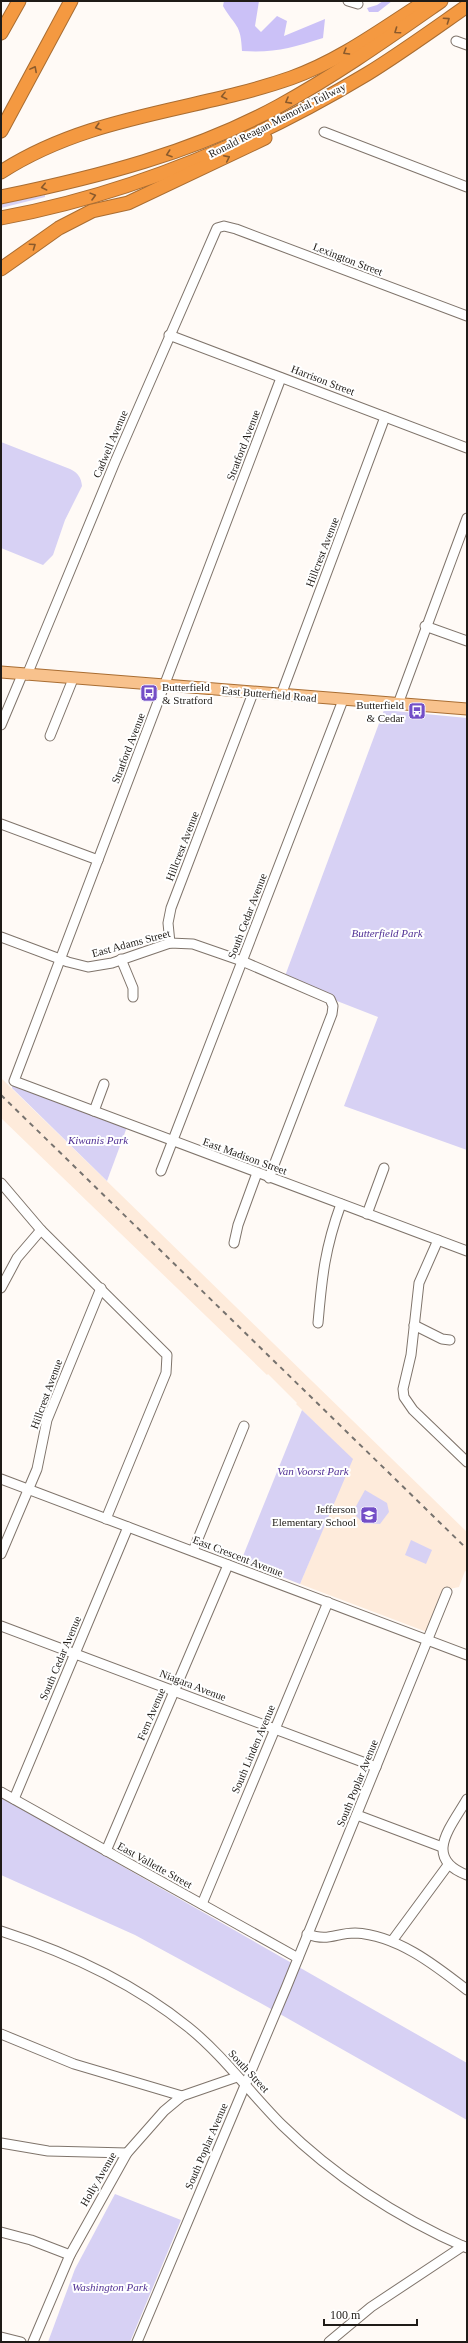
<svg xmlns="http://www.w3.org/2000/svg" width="468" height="2343" font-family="'Times New Roman',serif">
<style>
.built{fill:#feebdb}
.green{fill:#d7d1f4}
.forest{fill:#cbc1f7}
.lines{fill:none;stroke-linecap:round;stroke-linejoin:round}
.minor-casing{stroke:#7f746b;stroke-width:11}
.major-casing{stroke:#a96d32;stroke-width:13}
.highway-casing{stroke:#a96d32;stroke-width:15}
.minor{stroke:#fff;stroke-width:9}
.major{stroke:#f8c28d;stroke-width:11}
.highway{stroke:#f49941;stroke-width:13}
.rail{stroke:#76726e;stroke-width:2;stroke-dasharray:5 5;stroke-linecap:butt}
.oneway{stroke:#8a5a2c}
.labels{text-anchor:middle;stroke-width:4;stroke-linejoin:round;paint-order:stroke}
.street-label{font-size:11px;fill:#1f1b17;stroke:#fff}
.poi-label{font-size:11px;fill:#1f1b17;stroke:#fff;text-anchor:end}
.park-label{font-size:11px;font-style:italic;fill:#503094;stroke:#fff}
</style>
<rect width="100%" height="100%" fill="#fffaf6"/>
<path class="built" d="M1,1078L467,1532V1572L465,1571L459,1587L445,1590L427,1632L300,1584L352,1459L296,1404L297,1403L268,1374L267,1375L1,1118Z"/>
<g class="green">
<path d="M45,195V197L1,208V204Z"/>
<path d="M1,442L70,469C78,473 81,477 82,486L65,520L53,555L43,565L1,548Z"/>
<path d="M384,710L467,718V1150L344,1106L378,1017L337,1001L329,993L285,976Z"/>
<path d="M13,1083L127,1127L107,1181L12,1088Z"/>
<path d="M302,1410L353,1459L300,1584L241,1561Z"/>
<path d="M365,1490L387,1503L389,1512L380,1524L363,1523L356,1516L355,1508Z"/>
<path d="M411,1540L432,1550L426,1564L405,1555Z"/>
<path d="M1,1797L467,2063V2120L264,2005L135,1935L1,1875Z"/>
<path d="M115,2194L181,2220L130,2342H48L75,2269Z"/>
</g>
<g class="forest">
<path d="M224,1H259L255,26L261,32L277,16L287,21L284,36L325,19L323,38C291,48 275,53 242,51C241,23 235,27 223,6Z"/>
<path d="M383,1H392L378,12H369L367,8L377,5Z"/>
</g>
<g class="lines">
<defs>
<g id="minor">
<path d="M348,1L358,4"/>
<path d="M456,41L467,45"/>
<path d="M324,132L467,187"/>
<path d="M169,335L467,448"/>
<path d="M281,378L14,1081L467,1251"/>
<path d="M425,626L467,641"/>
<path d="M27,675L115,462L217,228L224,226L236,229L467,316"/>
<path d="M281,695L385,417"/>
<path d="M398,704L467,518"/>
<path d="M1,725L22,675"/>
<path d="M50,736L73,679"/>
<path d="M1,824L98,860"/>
<path d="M1,937L68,962L88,967L112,963L170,943L193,944L242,961L330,999L333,1006L332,1014L269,1178"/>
<path d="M170,943L168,923L171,908L253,693"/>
<path d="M121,959L133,988V997"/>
<path d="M94,1111L104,1084"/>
<path d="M161,1171L343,700"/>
<path d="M1,1183L41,1230L167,1355L166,1373L106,1519"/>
<path d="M367,1214L384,1168"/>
<path d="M438,1240L419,1283L411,1355L403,1389L404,1397L413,1410L467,1462"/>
<path d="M234,1243L238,1225L257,1173"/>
<path d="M1,1288L17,1258L41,1230"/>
<path d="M318,1323C322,1276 325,1248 341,1204"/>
<path d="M414,1325L442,1339L450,1340"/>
<path d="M1,1479L467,1655"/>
<path d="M193,1551L244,1426"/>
<path d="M1,1554L37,1469L47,1420L101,1288"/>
<path d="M1,1626L376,1767"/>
<path d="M1,1792L298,1958"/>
<path d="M14,1799L128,1527"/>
<path d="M467,1799C451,1827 422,1858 467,1875"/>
<path d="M357,1815L442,1847"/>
<path d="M106,1851L228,1565"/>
<path d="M202,1904L328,1602"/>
<path d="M1,1931C66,1952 135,1984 188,2027C223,2055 250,2093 282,2125C335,2177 399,2218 467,2248"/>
<path d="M307,1934C329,1942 335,1933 355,1933C397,1935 435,1965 467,1990"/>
<path d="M392,1941L448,1865"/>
<path d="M1,2034L74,2064L182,2096"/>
<path d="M1,2143L48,2151L127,2153"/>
<path d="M1,2232L31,2240L70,2255"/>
<path d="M1,2337L21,2342"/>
<path d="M33,2342L70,2255L127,2153L164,2111L182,2096L237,2077"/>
<path d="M137,2342L286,1988L447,1592"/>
<path d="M329,2342L371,2307L463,2246"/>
</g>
<path id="major" d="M1,672L467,709"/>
<g id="highway">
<path d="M1,33L19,1"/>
<path d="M1,131L71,1"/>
<path d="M1,172C91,114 194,112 291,78C339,61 381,30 423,3"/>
<path d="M1,197C97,177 193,153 279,106C336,75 388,38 441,1"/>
<path d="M1,218C130,194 254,142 367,74C401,53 434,29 467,6"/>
<path d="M1,269L59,228L92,211L128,203L265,138"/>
</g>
</defs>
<use href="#minor" class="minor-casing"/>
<use href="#major" class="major-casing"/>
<use href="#highway" class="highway-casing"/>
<use href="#minor" class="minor"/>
<use href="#major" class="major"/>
<use href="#highway" class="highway"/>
<path class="rail" d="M1,1095L467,1549"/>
</g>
<defs><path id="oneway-chevron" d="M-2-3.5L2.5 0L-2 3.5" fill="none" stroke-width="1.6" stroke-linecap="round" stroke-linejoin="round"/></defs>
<g class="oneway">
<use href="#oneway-chevron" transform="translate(447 20) rotate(-34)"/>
<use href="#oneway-chevron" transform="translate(397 31) rotate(145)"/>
<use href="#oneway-chevron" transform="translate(346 52) rotate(149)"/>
<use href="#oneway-chevron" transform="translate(34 69) rotate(-62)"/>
<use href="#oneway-chevron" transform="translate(224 96) rotate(166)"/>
<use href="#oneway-chevron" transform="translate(288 101) rotate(151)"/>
<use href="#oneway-chevron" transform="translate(98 127) rotate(163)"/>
<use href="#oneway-chevron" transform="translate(169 154) rotate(161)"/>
<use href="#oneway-chevron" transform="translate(227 158) rotate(-26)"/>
<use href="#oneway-chevron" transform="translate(44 187) rotate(167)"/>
<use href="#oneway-chevron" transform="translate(93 196) rotate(-15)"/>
<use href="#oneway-chevron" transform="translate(33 246) rotate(-35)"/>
</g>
<defs>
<symbol id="bus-square" viewBox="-11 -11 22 22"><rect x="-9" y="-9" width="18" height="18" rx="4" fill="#734ec7" stroke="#fff"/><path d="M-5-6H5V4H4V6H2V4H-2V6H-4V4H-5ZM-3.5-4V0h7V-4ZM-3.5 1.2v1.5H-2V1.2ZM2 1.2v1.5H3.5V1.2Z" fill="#fff"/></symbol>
<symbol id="school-square" viewBox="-11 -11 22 22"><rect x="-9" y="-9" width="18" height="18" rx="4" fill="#734ec7" stroke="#fff"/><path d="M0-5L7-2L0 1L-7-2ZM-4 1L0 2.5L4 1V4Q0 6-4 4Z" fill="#fff"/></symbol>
</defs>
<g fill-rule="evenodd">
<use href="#bus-square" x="139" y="683" width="20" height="20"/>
<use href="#bus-square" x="407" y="701" width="20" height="20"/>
<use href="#school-square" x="359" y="1505" width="20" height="20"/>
</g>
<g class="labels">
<g class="street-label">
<text transform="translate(277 120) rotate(-27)" y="4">Ronald Reagan Memorial Tollway</text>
<text transform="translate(348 259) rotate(21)" y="4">Lexington Street</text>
<text transform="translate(323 380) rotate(21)" y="4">Harrison Street</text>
<text transform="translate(110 444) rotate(-67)" y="4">Cadwell Avenue</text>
<text transform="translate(243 445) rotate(-69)" y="4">Stratford Avenue</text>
<text transform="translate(322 552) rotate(-69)" y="4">Hillcrest Avenue</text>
<text transform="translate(269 694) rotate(5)" y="4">East Butterfield Road</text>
<text transform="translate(128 748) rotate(-69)" y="4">Stratford Avenue</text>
<text transform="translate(182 846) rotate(-69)" y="4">Hillcrest Avenue</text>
<text transform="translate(247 916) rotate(-69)" y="4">South Cedar Avenue</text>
<text transform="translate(131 943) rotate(-15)" y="4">East Adams Street</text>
<text transform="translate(245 1156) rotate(20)" y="4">East Madison Street</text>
<text transform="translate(46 1394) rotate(-70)" y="4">Hillcrest Avenue</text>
<text transform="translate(238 1556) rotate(21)" y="4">East Crescent Avenue</text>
<text transform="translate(60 1658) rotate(-67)" y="4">South Cedar Avenue</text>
<text transform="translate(193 1685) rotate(21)" y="4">Niagara Avenue</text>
<text transform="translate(151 1714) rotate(-67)" y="4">Fern Avenue</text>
<text transform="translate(253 1749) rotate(-67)" y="4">South Linden Avenue</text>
<text transform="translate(357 1783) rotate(-68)" y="4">South Poplar Avenue</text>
<text transform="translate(155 1865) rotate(29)" y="4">East Vallette Street</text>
<text transform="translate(249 2071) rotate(47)" y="4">South Street</text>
<text transform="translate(206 2146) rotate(-67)" y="4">South Poplar Avenue</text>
<text transform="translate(98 2179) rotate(-60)" y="4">Holly Avenue</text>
</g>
<g class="poi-label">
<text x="162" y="691" text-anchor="start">Butterfield<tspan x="162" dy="13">&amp; Stratford</tspan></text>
<text x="404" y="709">Butterfield<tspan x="404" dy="13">&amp; Cedar</tspan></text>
<text x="356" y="1513">Jefferson<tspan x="356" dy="13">Elementary School</tspan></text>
</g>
<g class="park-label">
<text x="387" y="937">Butterfield Park</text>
<text x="98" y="1144">Kiwanis Park</text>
<text x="313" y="1475">Van Voorst Park</text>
<text x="110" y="2291">Washington Park</text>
</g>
</g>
<rect width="468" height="2343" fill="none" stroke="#1f1b17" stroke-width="4"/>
<path d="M324 2319v6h93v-6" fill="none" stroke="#1f1b17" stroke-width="2"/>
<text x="330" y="2319" font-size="12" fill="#1f1b17" stroke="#ffffff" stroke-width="3" paint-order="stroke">100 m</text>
</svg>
